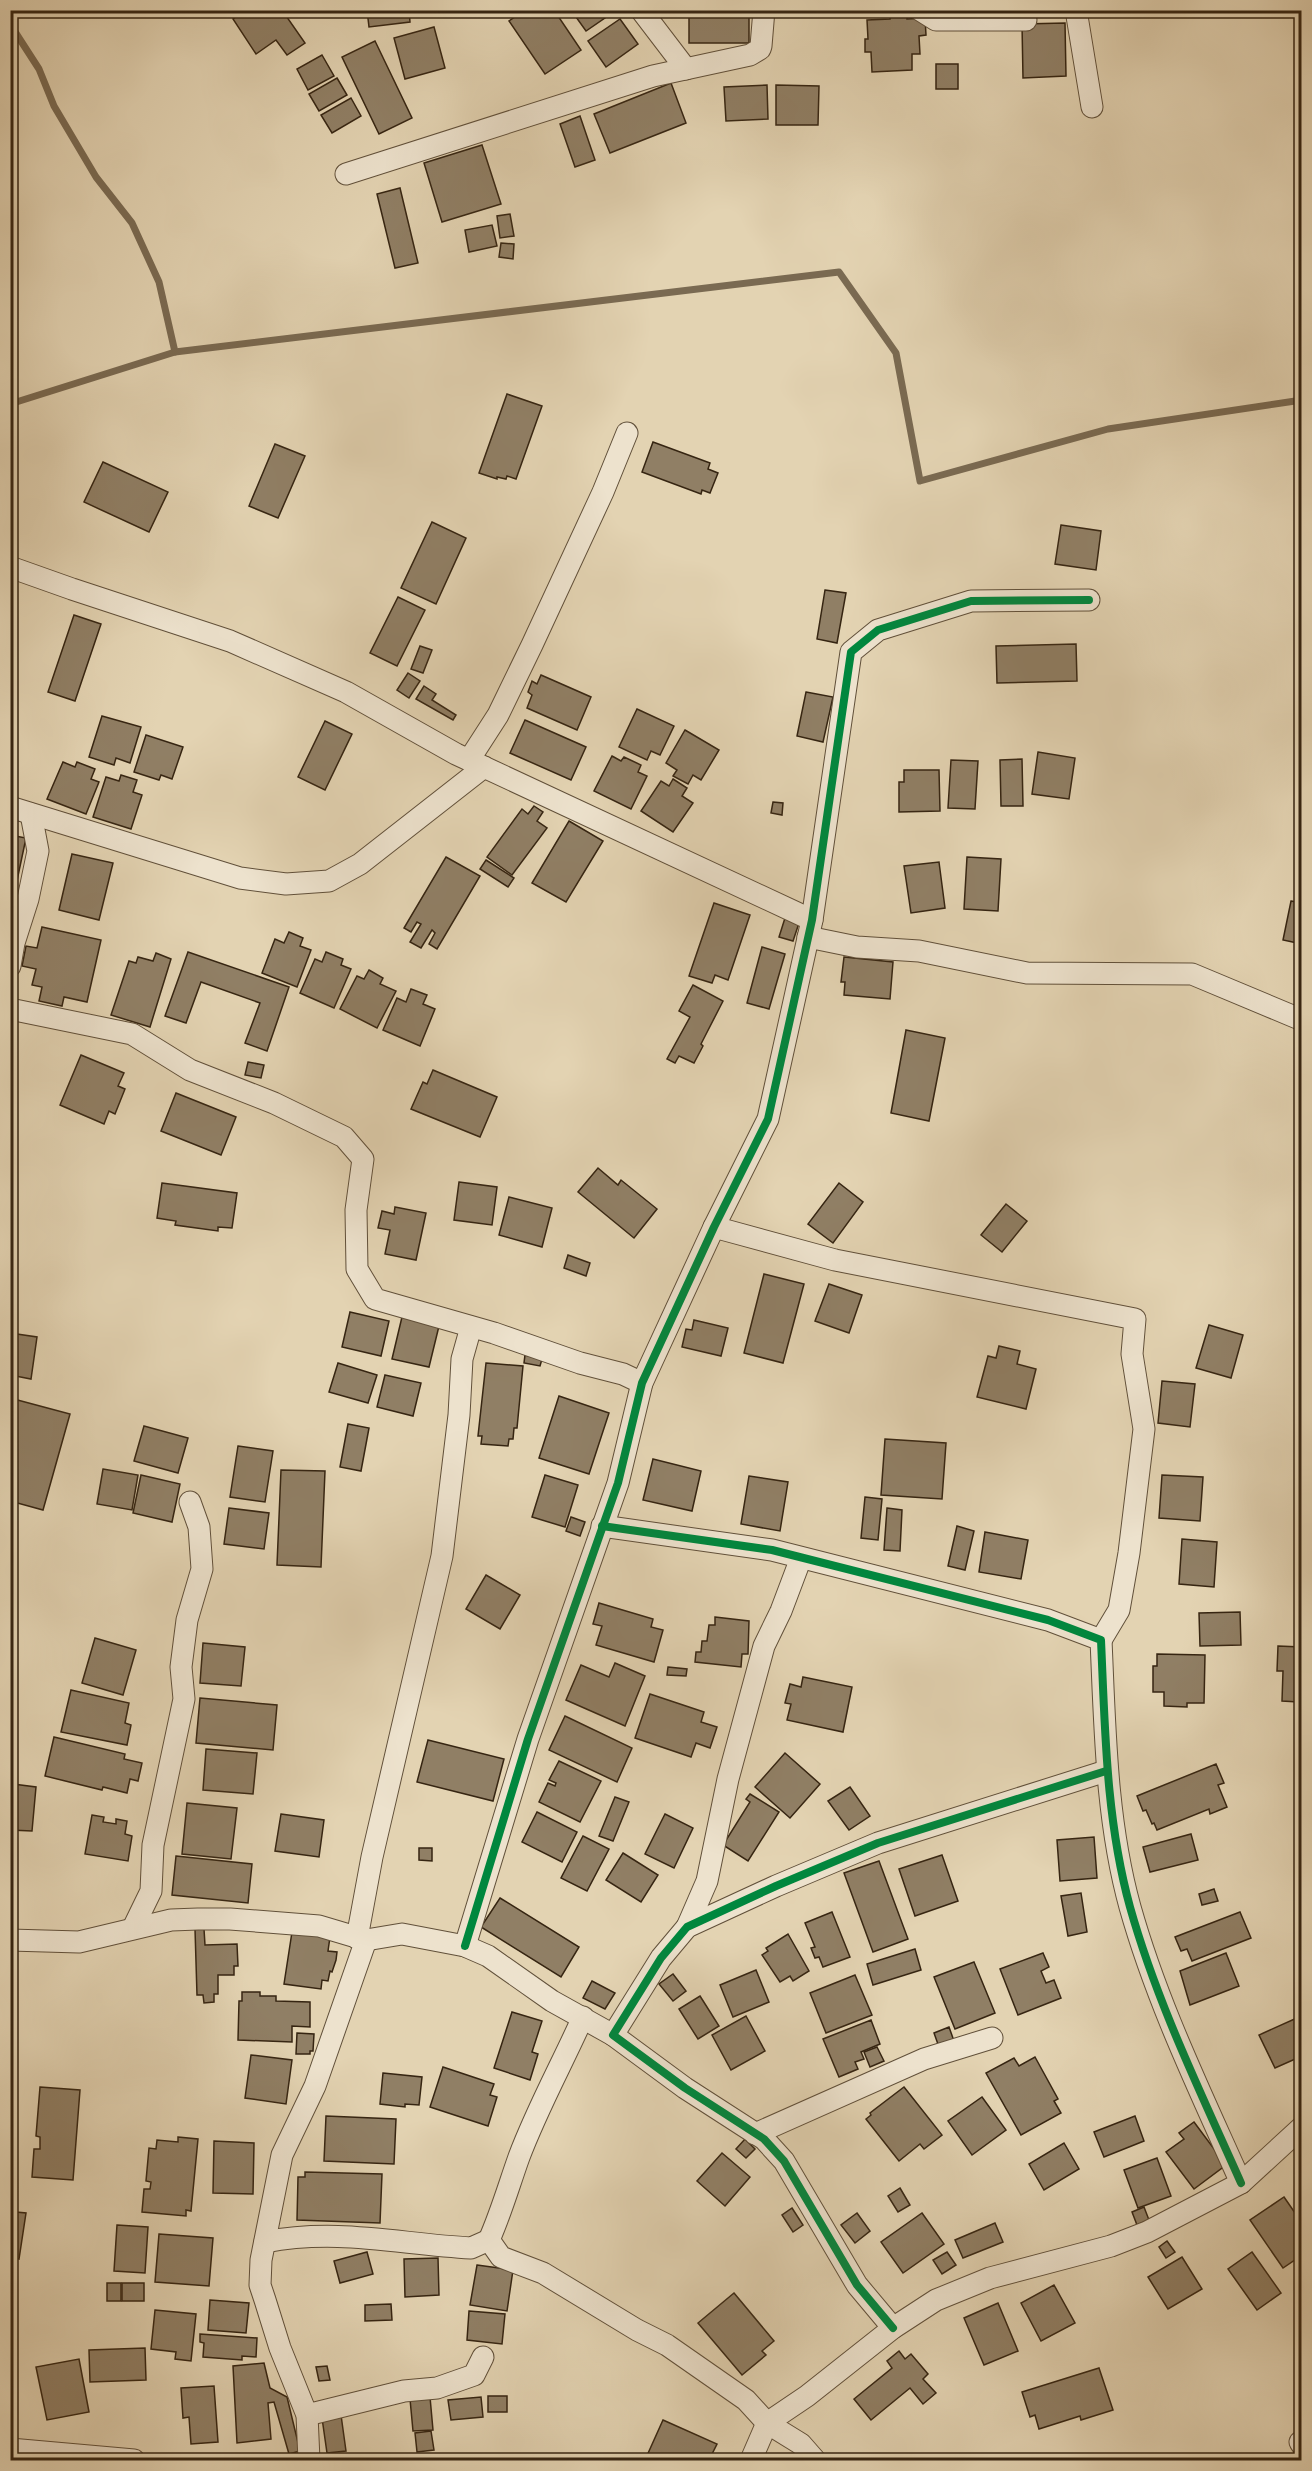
<svg xmlns="http://www.w3.org/2000/svg" width="1312" height="2471" font-family="'Old Standard TT',serif">
<style>
.lines{fill:none;stroke-linecap:round;stroke-linejoin:round}
.stream{stroke:#7a6a52;stroke-width:7}
.building{fill:#907f65;stroke:#362512;stroke-width:1.5}
.street-casing{stroke:#61503a;stroke-width:23}
.street{stroke:#ede2cd;stroke-width:21}
.cycleway-casing{stroke:#ede2cd;stroke-width:11}
.cycleway{stroke:#00873e;stroke-width:8}
</style>
<rect width="100%" height="100%" fill="#e3d3b2"/>
<filter id="stains"><feTurbulence type="fractalNoise" baseFrequency=".00333" numOctaves="4"/><feColorMatrix values="0 0 0 0 .2 0 0 0 0 .09 0 0 0 0 .02 0 0 0 .5 -.17"/></filter>
<radialGradient id="worn" r=".72"><stop offset=".6" stop-color="#630" stop-opacity="0"/><stop offset="1" stop-color="#630" stop-opacity=".3"/></radialGradient>
<g class="lines">
<g class="stream">
<path d="M10,24L39,69L54,106L96,177L132,223L159,282L175,352"/>
<path d="M10,404L175,352L839,272L896,353L920,481L1108,429L1302,400"/>
</g>
</g>
<g class="building">
<path d="M245,10H282L305,43L287,55L276,40L256,54L233,19Z"/>
<path d="M367,10H409L410,22L369,27Z"/>
<path d="M525,10H554L581,50L545,74L509,21Z"/>
<path d="M571,10H615V11L586,31Z"/>
<rect x="689" y="10" width="60" height="33"/>
<path d="M890,14H907V19L925,18L926,35L919,36L920,54H912V70L872,72L871,52H865V39H868L867,20L890,19Z"/>
<path d="M620,19L638,44L606,67L588,41Z"/>
<path d="M1065,23L1066,76L1023,78L1022,24Z"/>
<path d="M434,27L445,68L405,79L394,38Z"/>
<path d="M375,41L412,118L379,134L342,57Z"/>
<path d="M322,55L334,76L308,90L297,69Z"/>
<rect x="936" y="64" width="22" height="25"/>
<path d="M337,78L347,95L319,111L309,94Z"/>
<path d="M671,83L686,123L610,153L594,114Z"/>
<path d="M767,85L768,119L726,121L724,87Z"/>
<path d="M776,85L819,86L818,125H776Z"/>
<path d="M351,98L361,116L332,133L321,115Z"/>
<path d="M580,116L595,160L575,167L560,124Z"/>
<path d="M482,145L501,204L442,222L424,163Z"/>
<path d="M400,188L418,263L395,268L377,194Z"/>
<path d="M510,214L514,236L500,238L497,216Z"/>
<path d="M492,225L497,246L469,252L465,230Z"/>
<path d="M501,243L514,244L513,259L499,257Z"/>
<path d="M507,394L542,406L516,479L507,476L506,479L497,477V479L479,473Z"/>
<path d="M653,442L710,463L708,469L718,473L710,493L702,490L701,494L642,472Z"/>
<path d="M275,444L305,456L278,518L249,506Z"/>
<path d="M103,462L168,492L149,532L84,502Z"/>
<path d="M432,522L466,538L436,604L401,588Z"/>
<path d="M1061,525L1101,531L1096,570L1055,564Z"/>
<path d="M825,590L846,593L837,643L817,639Z"/>
<path d="M398,597L425,610L397,666L370,653Z"/>
<path d="M74,615L101,624L75,701L48,692Z"/>
<path d="M1076,644L1077,681L997,683L996,646Z"/>
<path d="M420,646L432,650L423,673L411,669Z"/>
<path d="M408,673L420,681L409,698L397,690Z"/>
<path d="M541,675L591,697L577,730L527,708L532,695L528,692L532,681L537,684Z"/>
<path d="M424,686L436,694L432,700L456,715L453,720L416,699Z"/>
<path d="M806,692L833,697L823,742L797,736Z"/>
<path d="M637,709L674,726L660,755L651,751L647,760L619,747Z"/>
<path d="M102,716L141,727L130,763L116,758L114,765L89,757Z"/>
<path d="M525,720L586,747L571,780L510,753Z"/>
<path d="M325,721L352,734L325,790L298,777Z"/>
<path d="M685,730L719,750L701,780L693,775L688,784L673,776L677,770L666,763Z"/>
<path d="M146,735L183,747L172,779L161,775L159,780L134,772Z"/>
<path d="M1038,752L1075,758L1069,799L1032,794Z"/>
<path d="M612,756L621,761L624,757L641,765L638,772L647,776L631,809L594,791Z"/>
<path d="M1022,759L1023,806H1001L1000,760Z"/>
<path d="M951,760L978,761L975,809L948,808Z"/>
<path d="M63,762L75,767L77,762L95,769L91,779L99,782L86,814L47,799Z"/>
<path d="M904,770H939L940,811L899,812V782H904Z"/>
<path d="M121,775L137,780L133,792L142,795L131,829L93,817L106,777L119,781Z"/>
<path d="M673,779L687,788L682,796L693,803L673,832L641,811L661,781L669,786Z"/>
<path d="M773,802L783,803L782,815L771,813Z"/>
<path d="M534,806L543,812L537,821L547,828L512,875L487,857L522,809L528,814Z"/>
<path d="M569,821L603,841L566,902L532,883Z"/>
<path d="M10,835L26,838L11,909H10Z"/>
<path d="M72,854L113,863L99,920L59,910Z"/>
<path d="M446,857L480,876L437,949L429,944L435,933L432,930L421,948L410,942L421,924L417,922L411,932L404,928Z"/>
<path d="M967,857L1001,859L998,911L964,909Z"/>
<path d="M486,860L514,878L508,887L480,869Z"/>
<path d="M939,862L945,908L911,913L904,866Z"/>
<path d="M1291,901L1302,903V944L1283,940Z"/>
<path d="M714,903L750,915L728,980L715,975L712,983L689,976Z"/>
<path d="M785,918L799,923L793,941L779,937Z"/>
<path d="M42,927L101,940L87,1002L64,997L62,1006L39,1001L42,987L32,985L36,969L22,966L26,946L37,948Z"/>
<path d="M289,932L303,938L300,946L311,950L297,987L262,973L275,939L284,943Z"/>
<path d="M762,947L785,954L769,1009L747,1003Z"/>
<path d="M188,952L289,987L267,1051L245,1043L260,1003L201,982L186,1023L165,1016Z"/>
<path d="M326,952L343,959L341,965L351,969L334,1008L300,993L315,959L322,962Z"/>
<path d="M156,953L171,959L150,1027L111,1015L129,961L136,963L138,957L153,961Z"/>
<path d="M844,957L893,962L890,999L844,995L845,982H841Z"/>
<path d="M369,970L383,978L380,984L396,991L377,1028L340,1009L357,976L364,979Z"/>
<path d="M693,985L723,1001L701,1044L703,1046L694,1063L679,1056L675,1063L667,1059L690,1017L679,1011Z"/>
<path d="M411,989L427,995L423,1004L435,1009L420,1046L383,1030L397,998L406,1002Z"/>
<path d="M906,1030L945,1038L929,1121L891,1113Z"/>
<path d="M81,1055L124,1073L118,1086L125,1089L115,1114L109,1111L104,1124L60,1105Z"/>
<path d="M248,1062L264,1065L261,1078L245,1075Z"/>
<path d="M433,1070L497,1097L480,1137L411,1109L423,1082L427,1084Z"/>
<path d="M176,1093L236,1117L221,1155L161,1131Z"/>
<path d="M598,1168L618,1185L621,1180L657,1209L634,1238L578,1192Z"/>
<path d="M459,1182L497,1187L492,1225L454,1220Z"/>
<path d="M162,1183L237,1193L232,1228L218,1227V1231L175,1225L176,1221L157,1218Z"/>
<path d="M839,1183L863,1202L833,1243L808,1224Z"/>
<path d="M509,1197L552,1208L542,1247L499,1235Z"/>
<path d="M1006,1204L1027,1221L1002,1252L981,1235Z"/>
<path d="M395,1207L426,1213L416,1260L385,1254L390,1230L378,1228L382,1211L394,1214Z"/>
<path d="M568,1255L590,1263L586,1276L564,1268Z"/>
<path d="M764,1274L804,1284L783,1363L744,1353Z"/>
<path d="M829,1284L862,1295L849,1333L815,1321Z"/>
<path d="M350,1312L389,1321L381,1356L342,1347Z"/>
<path d="M402,1317L439,1326L429,1367L392,1359Z"/>
<path d="M694,1320L728,1328L721,1356L682,1347L686,1329L692,1330Z"/>
<path d="M1209,1325L1243,1335L1231,1378L1196,1368Z"/>
<path d="M10,1333L37,1337L31,1379L10,1375Z"/>
<path d="M999,1346L1020,1351L1017,1364L1036,1369L1026,1409L977,1397L988,1356L996,1358Z"/>
<path d="M525,1355L542,1359L540,1366L524,1363Z"/>
<path d="M338,1363L377,1375L368,1403L329,1392Z"/>
<path d="M486,1363L523,1366L517,1428H514L513,1439H509L508,1446L481,1444L482,1436H478Z"/>
<path d="M385,1375L421,1383L413,1416L377,1407Z"/>
<path d="M1162,1381L1195,1384L1190,1427L1158,1423Z"/>
<path d="M559,1396L609,1413L589,1474L539,1458Z"/>
<path d="M10,1398L70,1414L43,1510L10,1501Z"/>
<path d="M348,1424L369,1428L361,1471L340,1467Z"/>
<path d="M144,1426L188,1438L178,1473L134,1461Z"/>
<path d="M885,1439L946,1443L942,1499L881,1495Z"/>
<path d="M238,1446L273,1451L265,1502L230,1497Z"/>
<path d="M653,1459L701,1471L692,1511L643,1500Z"/>
<path d="M103,1469L138,1475L132,1510L97,1504Z"/>
<path d="M281,1470L325,1471L321,1567L277,1565Z"/>
<path d="M141,1475L180,1484L172,1522L133,1513Z"/>
<path d="M545,1475L578,1485L565,1527L532,1517Z"/>
<path d="M1162,1475L1203,1477L1200,1521L1159,1518Z"/>
<path d="M749,1476L788,1482L780,1531L741,1524Z"/>
<path d="M865,1497L882,1499L878,1540L861,1538Z"/>
<path d="M229,1508L269,1513L264,1549L224,1544Z"/>
<path d="M887,1508L902,1510L900,1551L884,1550Z"/>
<path d="M571,1517L585,1522L580,1536L566,1531Z"/>
<path d="M957,1526L974,1531L965,1570L948,1566Z"/>
<path d="M985,1532L1028,1540L1021,1579L979,1572Z"/>
<path d="M1182,1539L1217,1542L1214,1587L1179,1584Z"/>
<path d="M486,1575L520,1595L500,1629L466,1609Z"/>
<path d="M599,1603L653,1619L651,1627L663,1630L654,1662L596,1645L602,1626L593,1624Z"/>
<path d="M1240,1612L1241,1645L1200,1646L1199,1613Z"/>
<path d="M715,1617L749,1621L748,1654H742L741,1667L695,1662L696,1652H701L702,1641H707L709,1625H715Z"/>
<path d="M95,1638L136,1650L123,1695L82,1683Z"/>
<path d="M203,1643L245,1647L241,1686L200,1683Z"/>
<path d="M1278,1646L1301,1647L1298,1702L1282,1701L1283,1671H1277Z"/>
<path d="M1157,1654L1205,1655L1204,1703H1187V1707L1164,1706V1692H1153V1666H1157Z"/>
<path d="M615,1663L645,1676L625,1726L566,1700L581,1665L609,1677Z"/>
<path d="M668,1667L687,1669L686,1676L667,1675Z"/>
<path d="M803,1677L852,1687L843,1732L787,1720L791,1704L785,1703L790,1684L801,1687Z"/>
<path d="M71,1690L129,1703L125,1723L131,1725L127,1745L61,1732Z"/>
<path d="M650,1694L704,1712L701,1722L717,1727L710,1748L696,1743L691,1757L635,1738Z"/>
<path d="M200,1698L277,1705L273,1750L196,1743Z"/>
<path d="M1300,1702H1302V1749L1295,1748Z"/>
<path d="M565,1716L632,1748L617,1782L549,1750Z"/>
<path d="M54,1737L125,1754L124,1759L142,1763L138,1781L130,1779L127,1793L103,1787L102,1790L45,1776Z"/>
<path d="M428,1740L504,1759L493,1801L417,1782Z"/>
<path d="M206,1749L257,1753L253,1794L203,1790Z"/>
<path d="M785,1753L820,1784L790,1818L755,1787Z"/>
<path d="M559,1761L601,1781L580,1822L539,1802L548,1783L555,1786L556,1783L549,1780Z"/>
<path d="M1216,1764L1224,1783L1218,1785L1227,1807L1210,1814L1209,1809L1157,1830L1154,1823L1152,1824L1146,1810L1143,1811L1137,1796Z"/>
<path d="M13,1784L36,1787L32,1831L10,1830Z"/>
<path d="M850,1787L870,1816L849,1830L828,1801Z"/>
<path d="M750,1794L779,1812L748,1861L723,1845L750,1802L746,1799Z"/>
<path d="M615,1797L629,1802L613,1841L599,1836Z"/>
<path d="M187,1803L237,1808L231,1859L182,1854Z"/>
<path d="M537,1812L577,1832L562,1862L522,1842Z"/>
<path d="M281,1814L324,1820L319,1857L275,1851Z"/>
<path d="M665,1814L693,1828L674,1868L645,1854Z"/>
<path d="M92,1815L104,1817L103,1822L116,1824V1819L127,1821L125,1834L132,1836L128,1861L85,1854Z"/>
<path d="M1191,1834L1198,1860L1150,1872L1143,1847Z"/>
<path d="M583,1836L609,1849L587,1891L561,1878Z"/>
<path d="M1094,1837L1097,1878L1060,1881L1057,1840Z"/>
<path d="M419,1848H432V1861L419,1860Z"/>
<path d="M623,1853L658,1875L641,1902L606,1880Z"/>
<path d="M942,1855L958,1901L915,1916L899,1869Z"/>
<path d="M176,1856L252,1864L248,1903L172,1895Z"/>
<path d="M879,1861L908,1939L873,1952L844,1873Z"/>
<path d="M1214,1889L1218,1901L1202,1905L1199,1894Z"/>
<path d="M1081,1893L1087,1932L1068,1936L1061,1896Z"/>
<path d="M500,1898L579,1947L561,1977L481,1927Z"/>
<path d="M832,1912L850,1957L823,1967L819,1957L815,1958L811,1948L815,1947L805,1923Z"/>
<path d="M1240,1912L1251,1938L1192,1961L1187,1949L1181,1951L1175,1937Z"/>
<path d="M195,1929H204L205,1945L237,1944L238,1966H234V1975H218V1994H214V2002L204,2003L203,1995H197Z"/>
<path d="M292,1932L330,1937L328,1951L337,1952L336,1960L332,1972L330,1971L328,1981L322,1980L321,1989L284,1984Z"/>
<path d="M788,1934L809,1971L793,1981L790,1976L780,1982L762,1955L768,1951L766,1948Z"/>
<path d="M915,1949L921,1970L873,1985L867,1964Z"/>
<path d="M1043,1953L1049,1967L1041,1971L1046,1983L1054,1980L1061,1998L1018,2015L1000,1969Z"/>
<path d="M1226,1953L1239,1986L1190,2005L1180,1971Z"/>
<path d="M974,1962L995,2013L955,2029L934,1977Z"/>
<path d="M756,1970L769,2002L733,2017L720,1985Z"/>
<path d="M673,1974L686,1991L673,2001L659,1984Z"/>
<path d="M855,1975L872,2015L826,2033L810,1993Z"/>
<path d="M592,1981L615,1993L605,2009L583,1998Z"/>
<path d="M242,1992H260V1996H276V2001L310,2002V2027L292,2026V2042L238,2040L239,2001H242Z"/>
<path d="M700,1996L719,2026L698,2039L679,2009Z"/>
<path d="M512,2012L542,2021L532,2052L538,2054L530,2080L494,2068Z"/>
<path d="M746,2016L765,2051L731,2070L712,2035Z"/>
<path d="M1299,2017L1302,2022V2056L1275,2068L1259,2035Z"/>
<path d="M871,2020L880,2044L861,2052L864,2059L855,2062L858,2069L839,2077L823,2039Z"/>
<path d="M949,2027L954,2041L939,2047L934,2033Z"/>
<path d="M297,2033L314,2034L313,2051H310V2054H296Z"/>
<path d="M877,2047L884,2061L870,2067L864,2052Z"/>
<path d="M251,2055L292,2060L286,2104L245,2098Z"/>
<path d="M1035,2057L1058,2099L1054,2101L1061,2113L1021,2135L986,2073L1014,2058L1019,2066Z"/>
<path d="M443,2067L494,2084L490,2095L497,2097L488,2126L430,2107Z"/>
<path d="M383,2073L422,2077L419,2105L405,2104V2107L380,2104Z"/>
<path d="M40,2087L80,2090L73,2180L32,2177L34,2149H40V2137L36,2136Z"/>
<path d="M904,2087L942,2135L924,2149L920,2144L899,2161L866,2119L871,2115L870,2113Z"/>
<path d="M982,2097L1006,2130L972,2155L948,2121Z"/>
<path d="M326,2116L396,2119L394,2164L324,2161Z"/>
<path d="M1135,2116L1144,2141L1104,2157L1094,2132Z"/>
<path d="M1194,2122L1226,2165L1194,2189L1166,2152L1184,2139L1179,2133Z"/>
<path d="M178,2137L198,2139L191,2211L186,2210V2216L142,2212L144,2189H150L151,2182L146,2181L149,2148L156,2149L157,2140L178,2142Z"/>
<path d="M745,2139L755,2149L746,2158L736,2149Z"/>
<path d="M214,2141L254,2143L253,2194L213,2193Z"/>
<path d="M1064,2143L1079,2169L1044,2190L1029,2164Z"/>
<path d="M722,2153L750,2177L725,2206L697,2181Z"/>
<path d="M1157,2158L1171,2196L1138,2208L1124,2170Z"/>
<path d="M305,2172L382,2174L380,2223L297,2220L298,2177H305Z"/>
<path d="M900,2188L910,2205L898,2212L888,2196Z"/>
<path d="M1284,2197L1302,2223V2255L1283,2268L1250,2220Z"/>
<path d="M10,2206H16V2212L26,2213L19,2259L10,2257Z"/>
<path d="M1144,2207L1149,2220L1137,2225L1132,2212Z"/>
<path d="M792,2208L803,2225L793,2232L782,2215Z"/>
<path d="M857,2213L870,2231L855,2243L841,2225Z"/>
<path d="M922,2213L944,2244L903,2273L881,2242Z"/>
<path d="M995,2223L1003,2242L963,2258L955,2240Z"/>
<path d="M117,2225L148,2227L145,2273L114,2271Z"/>
<path d="M159,2234L213,2238L209,2286L155,2282Z"/>
<path d="M1167,2241L1175,2252L1166,2258L1159,2247Z"/>
<path d="M367,2252L373,2274L340,2283L334,2261Z"/>
<path d="M947,2252L956,2265L942,2274L933,2260Z"/>
<path d="M1252,2252L1281,2293L1257,2310L1228,2269Z"/>
<path d="M1182,2257L1202,2289L1168,2309L1148,2277Z"/>
<path d="M438,2258L439,2295L405,2297L404,2259Z"/>
<path d="M477,2265L513,2270L507,2311L470,2305Z"/>
<rect x="107" y="2283" width="14" height="18"/>
<rect x="122" y="2283" width="22" height="18"/>
<path d="M1054,2285L1075,2323L1041,2341L1021,2303Z"/>
<path d="M734,2293L774,2341L762,2351L766,2355L742,2375L698,2323Z"/>
<path d="M210,2300L249,2303L246,2333L208,2330Z"/>
<path d="M998,2303L1018,2351L984,2365L964,2318Z"/>
<path d="M391,2304L392,2320L365,2321V2305Z"/>
<path d="M155,2310L196,2314L191,2361L175,2359L176,2352L151,2349Z"/>
<path d="M469,2311L505,2314L502,2344L467,2340Z"/>
<path d="M200,2334L257,2338L256,2357L242,2356V2360L203,2357L204,2343L200,2342Z"/>
<path d="M145,2348L146,2380L90,2382L89,2350Z"/>
<path d="M899,2351L905,2359L911,2354L928,2374L923,2379L936,2393L923,2404L910,2388L871,2420L854,2399L892,2368L887,2361Z"/>
<path d="M79,2359L89,2412L47,2420L36,2367Z"/>
<path d="M264,2363L270,2388L287,2397L300,2451L289,2454L274,2402L268,2403L271,2439L237,2443L233,2366Z"/>
<path d="M327,2366L330,2380L319,2381L316,2367Z"/>
<path d="M1099,2368L1113,2410L1081,2420L1080,2416L1039,2429L1035,2415L1030,2417L1022,2392Z"/>
<path d="M214,2386L218,2442L191,2444L189,2417L183,2418L181,2388Z"/>
<rect x="488" y="2396" width="19" height="16"/>
<path d="M430,2397L433,2430L413,2431L410,2399Z"/>
<path d="M481,2397L483,2417L451,2420L448,2400Z"/>
<path d="M341,2415L346,2451L327,2453L322,2418Z"/>
<path d="M663,2420L717,2444L709,2460H645Z"/>
<path d="M431,2431L434,2450L417,2452L415,2433Z"/>
</g>
<g class="lines">
<defs>
<g id="street">
<path d="M641,10L686,69"/>
<path d="M920,10L936,20H1026"/>
<path d="M1076,10L1092,107"/>
<path d="M346,174L653,76L750,55L760,49L761,46L764,10"/>
<path d="M10,567L72,589L230,641L346,692L456,754L812,920"/>
<path d="M469,760L498,715L532,645L603,492L627,433"/>
<path d="M10,807L240,878L286,884L329,881L360,864L484,767"/>
<path d="M808,937L857,947L919,951L1027,973L1192,974L1302,1020"/>
<path d="M10,966L14,943L28,899L38,851L31,814"/>
<path d="M10,1009L132,1034L190,1070L274,1103L344,1137L363,1159L356,1210L357,1269L375,1299L494,1333L580,1363L623,1374L642,1383"/>
<path d="M714,1227L835,1260L1135,1319L1132,1354L1144,1429L1129,1553L1119,1610L1101,1640"/>
<path d="M602,1526L772,1550L1048,1620L1101,1640C1105,1729 1106,1820 1130,1907C1157,2003 1201,2093 1241,2183"/>
<path d="M687,1927L707,1881L728,1779L764,1646L781,1611L801,1558"/>
<path d="M133,1928L151,1891L153,1845L184,1699L181,1667L187,1620L202,1569L199,1527L190,1502"/>
<path d="M357,1938L372,1857L442,1556L459,1415L462,1359L471,1327"/>
<path d="M10,1940L79,1942L171,1920L198,1919H230L319,1926L366,1940L315,2086L282,2155L261,2260L260,2285L265,2300L280,2348L307,2415L309,2460"/>
<path d="M366,1940L402,1934L465,1946L488,1956L552,2001L613,2035"/>
<path d="M465,1946L528,1739L618,1483L642,1383L714,1227L768,1119L812,920L851,652L878,630L971,601L1089,600"/>
<path d="M583,2017C562,2064 537,2109 519,2157C509,2185 501,2213 489,2240L501,2257L543,2273L637,2330L667,2345L746,2400L767,2423L801,2444L815,2460"/>
<path d="M755,2134L924,2059L992,2038"/>
<path d="M265,2242C338,2228 398,2244 471,2248L489,2240"/>
<path d="M893,2328L857,2285L784,2161L764,2139L685,2088L613,2035L661,1958L687,1927L776,1886L878,1843L1106,1771"/>
<path d="M307,2415L404,2391L437,2388L474,2375L483,2357"/>
<path d="M1300,2442L1302,2445"/>
<path d="M10,2449L134,2460"/>
<path d="M751,2460L767,2423L807,2396L893,2328L936,2300L990,2278L1111,2246L1147,2232L1241,2183L1302,2127"/>
</g>
</defs>
<use href="#street" class="street-casing"/>
<use href="#street" class="street"/>
<defs>
<g id="cycleway">
<path d="M602,1526L772,1550L1048,1620L1101,1640C1105,1729 1106,1820 1130,1907C1157,2003 1201,2093 1241,2183"/>
<path d="M465,1946L528,1739L618,1483L642,1383L714,1227L768,1119L812,920L851,652L878,630L971,601L1089,600"/>
<path d="M893,2328L857,2285L784,2161L764,2139L685,2088L613,2035L661,1958L687,1927L776,1886L878,1843L1106,1771"/>
</g>
</defs>
<use href="#cycleway" class="cycleway-casing"/>
<use href="#cycleway" class="cycleway"/>
</g>
<rect width="1312" height="2471" fill="none" stroke="#e3d3b2" stroke-width="36"/>
<rect x="12" y="12" width="1288" height="2447" fill="none" stroke="#362512" stroke-width="3"/>
<rect x="18" y="18" width="1276" height="2435" fill="none" stroke="#362512" stroke-width="1.5"/>
<rect width="100%" height="100%" filter="url(#stains)"/>
<rect width="100%" height="100%" fill="url(#worn)"/>
</svg>
